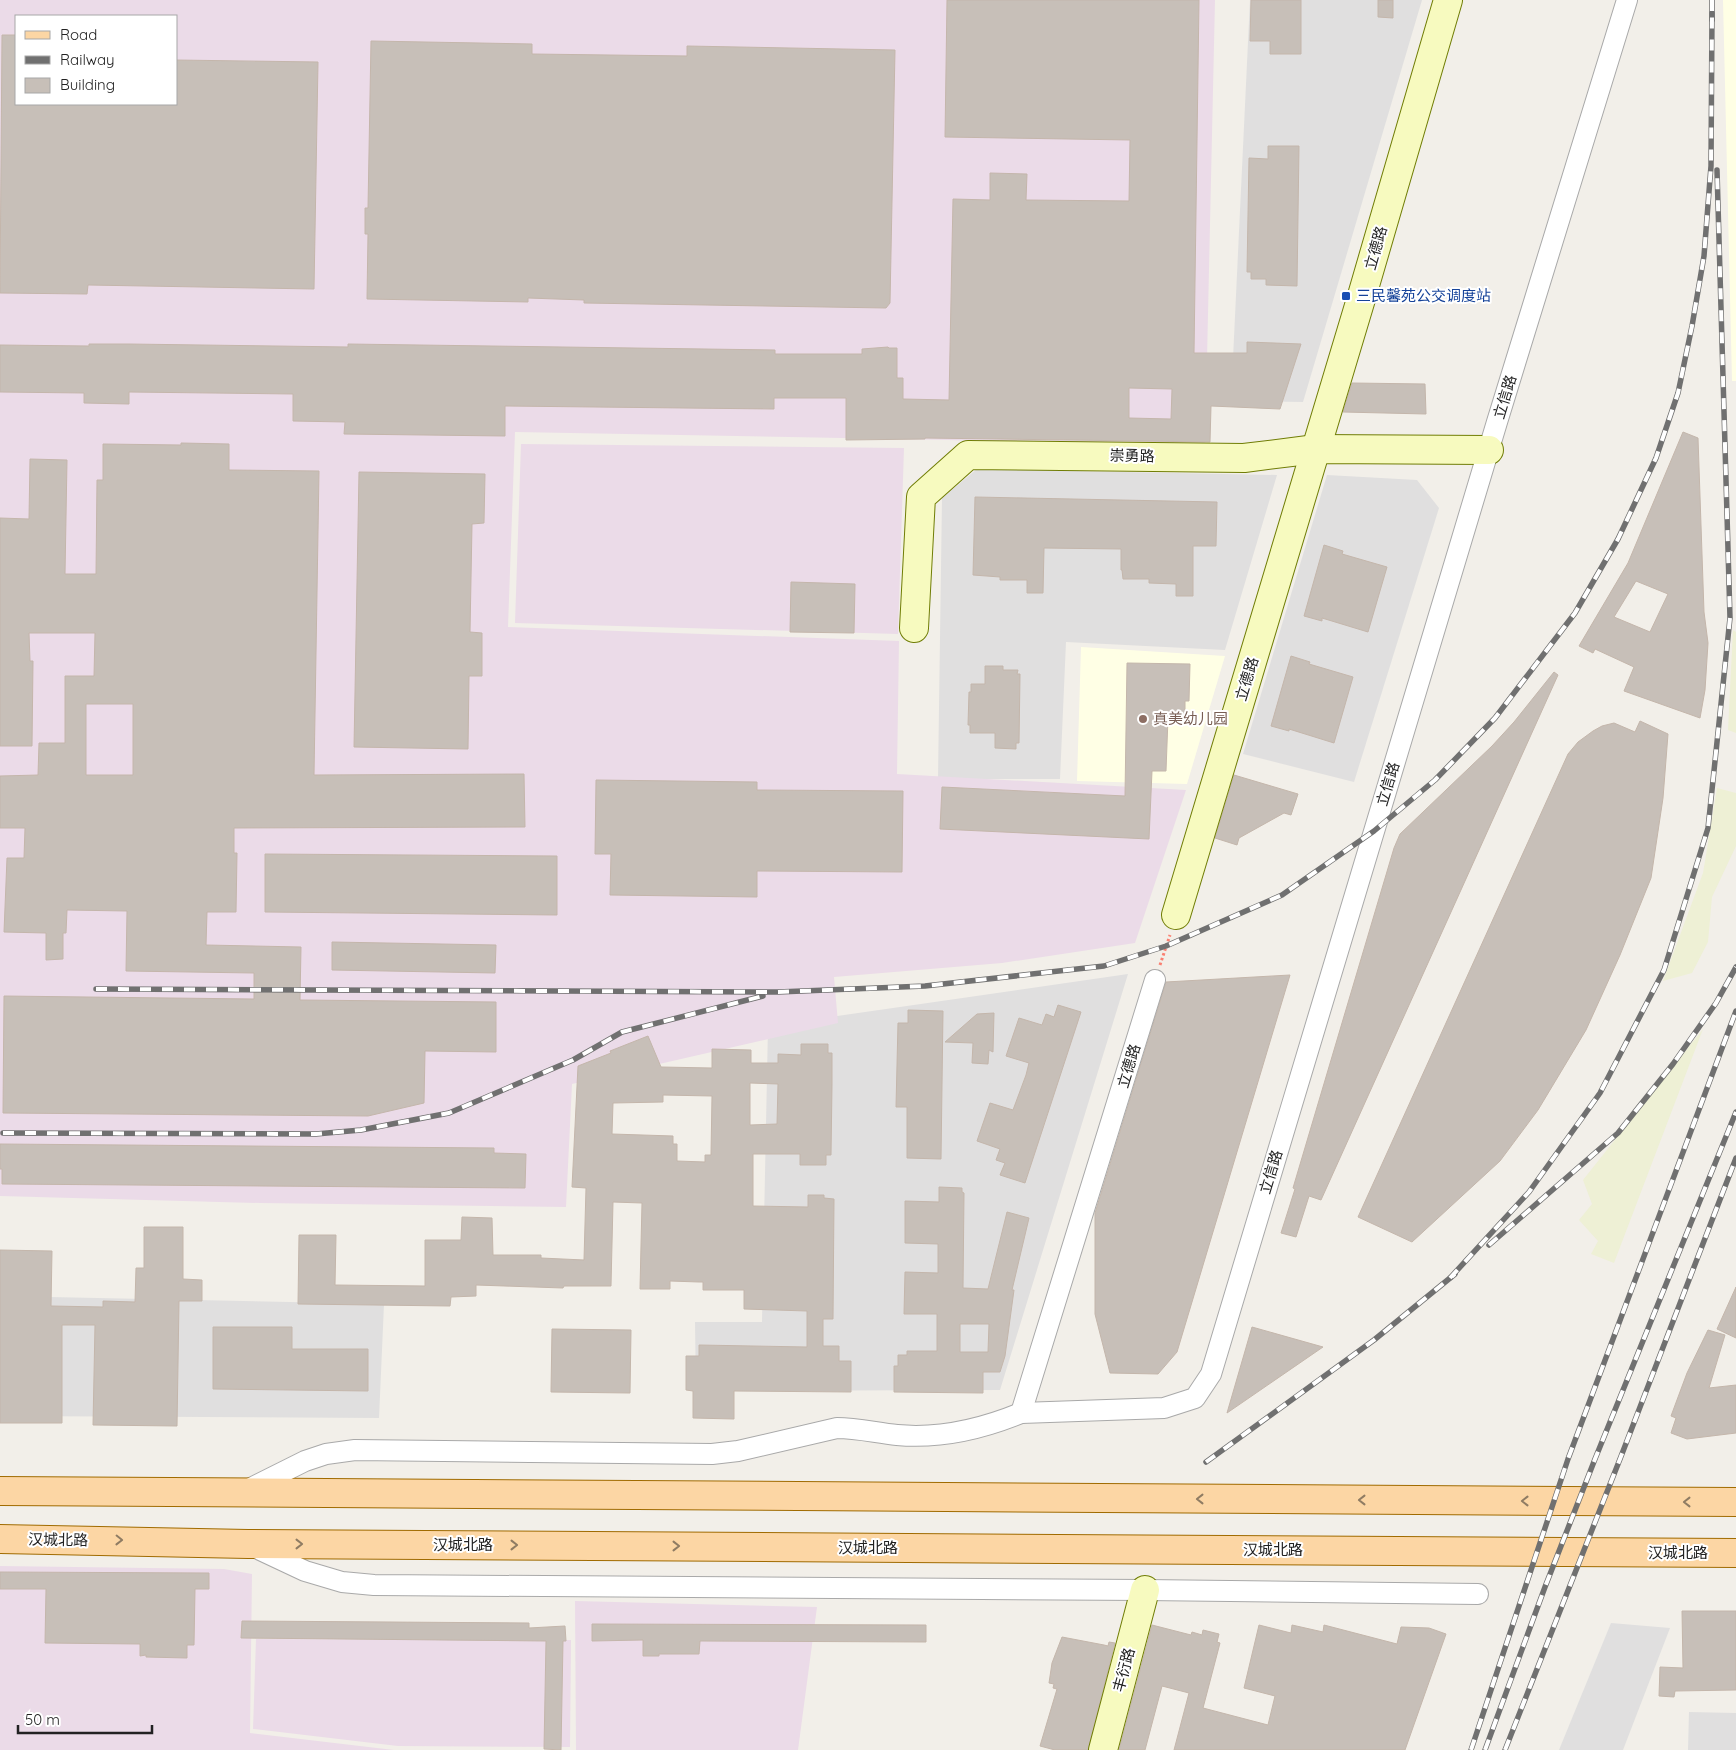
<svg xmlns="http://www.w3.org/2000/svg" width="1736" height="1750" font-family="Quicksand,'Noto Sans SC',sans-serif">
<style>
.residential{fill:#e0dfdf}
.industrial{fill:#ebdbe8;fill-rule:evenodd}
.education{fill:#ffffe5}
.farmland{fill:#eef0d5}
.building{fill:#c7bfb8;stroke:#c4b6ab;fill-rule:evenodd}
.lines{fill:none;stroke-linecap:round;stroke-linejoin:round}
.street-casing{stroke:#a9a9a9;stroke-width:22}
.secondary-casing{stroke:#707d05;stroke-width:30}
.primary-casing{stroke:#a06b00;stroke-width:30}
.path{stroke:#fa8072;stroke-width:3;stroke-dasharray:2.5 2.5;stroke-linecap:butt}
.street{stroke:#fff;stroke-width:20}
.secondary{stroke:#f7fabf;stroke-width:28}
.primary{stroke:#fcd6a4;stroke-width:28}
.rail-casing{stroke:#707070;stroke-width:5.5}
.rail{stroke:#fff;stroke-width:4;stroke-dasharray:11;stroke-linecap:butt}
.oneway{stroke:#8f7c63}
.transit-dot{fill:#1a4fb4;stroke:#fff;stroke-width:2}
.education-dot{fill:#8d6e63;stroke:#fff;stroke-width:2}
.labels{text-anchor:middle;stroke-width:4;stroke-linejoin:round;paint-order:stroke}
.street-label{font-size:15px;fill:#222;stroke:#fff}
.transit-label{font-size:15px;fill:#164399;stroke:#fff;text-anchor:start}
.education-label{font-size:15px;fill:#785e54;stroke:#fff;text-anchor:start}
</style>
<rect width="100%" height="100%" fill="#f2efe9"/>
<g class="residential">
<path d="M1250,0H1422L1303,402L1231,401Z"/>
<path d="M977,469L1277,475L1225,650L1066,642L1060,779H938L942,498Z"/>
<path d="M1327,475L1417,480L1439,508L1354,782L1243,754Z"/>
<path d="M1128,974L1000,1390L696,1391L695,1322H762L768,1026Z"/>
<path d="M0,1296L384,1304L379,1418L0,1416Z"/>
<path d="M1611,1623L1670,1628L1623,1750H1559Z"/>
<path d="M1689,1712L1736,1713V1750H1688Z"/>
</g>
<g class="industrial">
<path d="M0,0H1215L1205,449L949,440L515,432L508,627L899,641L897,774L1186,790L1135,943L1002,963L834,977L838,1023L572,1084L566,1207L260,1203L0,1196ZM16,16H176V104H16Z"/>
<path d="M521,444L904,448L898,634L515,623Z"/>
<path d="M0,1566L224,1569L252,1574L250,1733L394,1750H0Z"/>
<path d="M575,1601L817,1607L798,1750H576Z"/>
<path d="M256,1639L571,1640L570,1747L398,1746L253,1729Z"/>
</g>
<g class="education">
<path d="M1723,0H1736V381H1732Z"/>
<path d="M1081,647L1225,656L1187,784L1077,781Z"/>
</g>
<g class="farmland">
<path d="M1733,630L1736,632V733L1728,730Z"/>
<path d="M1717,788L1736,793V846L1712,897L1708,942L1692,973L1663,981L1703,873Z"/>
<path d="M1703,1029L1614,1263L1591,1254L1598,1241L1579,1220L1592,1204L1583,1180Z"/>
</g>
<g class="building">
<path d="M947,0H1199L1194,353H1247V342L1301,344L1280,409L1211,406L1210,442L925,438V439L846,440V398H774V409L505,406V436L344,434L345,422L293,421V394L129,392V404L84,403V393L0,392V345L89,346V344H129L348,347V344L775,350V354H862V349L888,347L889,348H897V378H903V399L949,400L953,199L990,200V173L1027,174L1026,200L1129,201L1130,140L945,137ZM1129,388L1172,389L1171,419L1129,418Z"/>
<path d="M1251,0H1301V54H1270V41H1250Z"/>
<path d="M1378,0H1393V18L1378,17Z"/>
<path d="M2,35H16V104H176V60L318,62L314,289L88,285L87,294L0,293Z"/>
<path d="M371,41L532,44V54L687,56V46L895,50L890,303L886,308L584,303V300L528,298V302L367,299L368,234H365V208H368Z"/>
<path d="M1268,146H1299L1297,286L1266,285V279H1251V272H1247L1249,158L1268,159Z"/>
<path d="M1352,383L1425,384L1426,414L1343,412Z"/>
<path d="M1683,432L1698,438L1704,612L1708,643L1705,690L1700,718L1624,691L1634,667L1595,649L1593,653L1579,646L1628,563ZM1636,581L1668,594L1650,632L1614,617Z"/>
<path d="M181,443L229,444V470L319,471L314,775L524,774L525,827L234,828V853H237L236,912H207L206,945L301,947L300,1000L496,1002V1052L425,1051L424,1103L368,1116L3,1113L4,996L254,999V973L126,971L127,911L67,910L66,933H63V959L46,960V933L4,932L7,858H24L25,828H0V776L38,775L39,743H65V676H94L95,633H29L30,661H33L32,746H0V518L29,519L30,459L67,460L65,574H96L97,480H103V444L181,445ZM86,704H133V775H86Z"/>
<path d="M359,472L485,474L484,523L472,524L470,632L482,633V676H469L468,749L354,747Z"/>
<path d="M975,497L1217,502L1216,546H1193V596H1176V584L1149,583V579H1123L1122,570H1121V549L1044,548L1043,593H1027V580H1000V577L973,575Z"/>
<path d="M1324,545L1343,551L1342,554L1387,567L1368,632L1322,618V621L1304,616Z"/>
<path d="M791,582L855,584L854,633L790,632Z"/>
<path d="M1291,656L1310,662L1309,664L1353,677L1334,743L1289,729V731L1271,726Z"/>
<path d="M1127,663L1190,664L1189,701H1185V719L1168,718L1166,771H1152L1149,839L940,829L942,787L1125,796Z"/>
<path d="M985,666H1003V670H1018L1017,674H1020L1019,743H1016V749L995,748V733H970V725H968L969,692H971V684H985Z"/>
<path d="M1554,672L1558,675L1321,1200L1309,1196L1296,1237L1281,1233L1295,1189L1293,1188L1394,848L1400,834L1492,746L1514,722Z"/>
<path d="M1640,721L1668,734L1663,798L1651,878L1620,955L1586,1030L1538,1110L1500,1161L1412,1242L1358,1217L1568,754L1578,742L1593,731L1602,726L1614,723L1635,732Z"/>
<path d="M1234,775L1298,794L1291,815L1284,813L1239,838L1237,845L1215,838Z"/>
<path d="M596,780L757,782V790L903,791L902,872L757,871V897L610,895L611,854H595Z"/>
<path d="M265,854L557,856V915L265,912Z"/>
<path d="M332,942L496,945L495,973L332,970Z"/>
<path d="M1290,975L1177,1352L1158,1374L1110,1373L1095,1314V1213L1166,982Z"/>
<path d="M1058,1005L1081,1012L1025,1183L1000,1175L1005,1163L996,1160L1000,1149L977,1141L990,1103L1013,1110L1026,1075L1029,1063L1006,1056L1019,1018L1042,1025L1046,1014L1054,1017Z"/>
<path d="M908,1010L943,1011L941,1159L907,1158V1107H896L898,1023H908Z"/>
<path d="M994,1013L993,1052L989,1050L988,1064L972,1063L973,1043L945,1042L977,1014Z"/>
<path d="M648,1036L661,1067L712,1068V1049L751,1050V1063H778V1054L801,1055V1044H828V1053H832V1084L831,1155H826V1165H800V1154H753V1206L808,1207V1195H824V1198L834,1199L833,1319H823V1346H839V1361H851V1392L734,1391V1419L693,1418V1391L686,1390V1356H699V1345L807,1347V1311L744,1309V1290H703V1282H699L670,1281V1289H640L642,1203L613,1202L611,1286H564L563,1288L476,1285V1296L451,1297L450,1306L298,1304L299,1235H336L335,1285L425,1286V1240H461L462,1217L492,1218L493,1255H541V1258L584,1260L586,1188L572,1187L578,1066L611,1053L610,1051ZM750,1083L778,1084L777,1124L750,1125ZM663,1095L712,1096L711,1155H705V1162L677,1161V1144H673V1136L612,1134L613,1103L663,1102Z"/>
<path d="M0,1144L494,1148V1153L526,1154L525,1188L2,1184V1169H0Z"/>
<path d="M939,1187L962,1188V1192L964,1193L963,1288L988,1289L1007,1212L1029,1218L1012,1290H1014L1005,1356L1000,1372H983V1393L894,1392V1366H898V1355H907V1351H937V1314H904L905,1272L938,1273V1244L905,1243V1201L939,1202ZM960,1324H989L988,1352H960Z"/>
<path d="M144,1227H183V1279L202,1280V1301H179L177,1426L93,1425L95,1325H62V1423H0V1250L52,1251L51,1306L103,1307V1301L135,1302L136,1268H144Z"/>
<path d="M1736,1287V1338L1717,1329Z"/>
<path d="M213,1327H292V1349H368V1391L213,1389Z"/>
<path d="M1252,1327L1323,1347L1227,1413Z"/>
<path d="M552,1329L631,1330L630,1393L551,1392Z"/>
<path d="M1708,1330L1725,1335L1709,1388L1736,1385V1433L1687,1439L1671,1433L1676,1418L1671,1416L1687,1373Z"/>
<path d="M0,1572L209,1573V1589H195L194,1645H187V1658L146,1657V1655L140,1656V1644L45,1643L46,1589H0Z"/>
<path d="M1682,1611H1736V1690L1675,1691L1674,1697L1659,1696L1660,1667L1683,1668Z"/>
<path d="M242,1621L529,1623V1628L565,1626L566,1641H563L561,1750L544,1749L546,1641L241,1638Z"/>
<path d="M592,1624L926,1625V1642L700,1641L699,1654H659V1656H643V1640L592,1641Z"/>
<path d="M1152,1625L1191,1635L1192,1632L1202,1635L1203,1630L1219,1634L1217,1642L1220,1643L1203,1708L1268,1725L1275,1696L1244,1688L1259,1625L1291,1633L1292,1625L1323,1632L1324,1625L1397,1644L1401,1627L1429,1628L1446,1634L1405,1750H1174L1189,1693L1162,1686L1145,1750H1119Z"/>
<path d="M1062,1637L1104,1645L1108,1646L1109,1642L1115,1643L1088,1750H1055L1040,1746L1057,1689L1053,1688L1054,1684L1049,1683L1052,1663Z"/>
</g>
<g class="lines">
<defs>
<g id="street">
<path d="M1021,1413L1155,980"/>
<path d="M245,1491L305,1461L326,1454L355,1450L712,1454L738,1451L837,1428C857,1428 877,1433 897,1435C940,1439 982,1429 1021,1413L1164,1408L1195,1398L1211,1374L1497,422L1627,0"/>
<path d="M254,1547L305,1571L342,1582L374,1585L1145,1590L1478,1594"/>
</g>
<g id="secondary">
<path d="M914,628L921,497L968,455L1244,458L1316,449L1489,450"/>
<path d="M1176,915L1361,299L1448,0"/>
<path d="M1103,1750L1145,1590"/>
</g>
<g id="primary">
<path d="M0,1491L1736,1502"/>
<path d="M0,1539L248,1544L1736,1553"/>
</g>
</defs>
<use href="#street" class="street-casing"/>
<use href="#secondary" class="secondary-casing"/>
<use href="#primary" class="primary-casing"/>
<path class="path" d="M1160,965L1170,935"/>
<use href="#street" class="street"/>
<use href="#secondary" class="secondary"/>
<use href="#primary" class="primary"/>
<defs>
<g id="rail">
<path d="M1712,0V20"/>
<path d="M96,989L778,992L925,986L1104,966L1166,946L1282,895L1374,831L1435,780L1495,718L1575,613L1618,539L1656,458L1678,393L1692,326L1704,256L1711,166L1712,13"/>
<path d="M3,1133L316,1134L361,1130L449,1113L573,1060L622,1032L763,996"/>
<path d="M1489,1245L1618,1133L1673,1064L1716,1003L1736,967"/>
<path d="M1450,1278L1529,1192L1600,1093L1664,970L1708,828L1730,618L1717,170"/>
<path d="M1206,1462L1374,1340L1455,1274"/>
<path d="M1471,1750L1568,1459L1736,1011"/>
<path d="M1485,1750L1545,1587L1595,1459L1736,1112"/>
<path d="M1505,1750L1620,1459L1736,1158"/>
</g>
</defs>
<use href="#rail" class="rail-casing"/>
<use href="#rail" class="rail"/>
</g>
<defs><path id="oneway-chevron" d="M-2-3.5L2.5 0L-2 3.5" fill="none" stroke-width="1.6" stroke-linecap="round" stroke-linejoin="round" transform="scale(1.25)"/></defs>
<g class="oneway">
<use href="#oneway-chevron" transform="translate(1200 1499) rotate(-180)"/>
<use href="#oneway-chevron" transform="translate(1362 1500) rotate(-180)"/>
<use href="#oneway-chevron" transform="translate(1525 1501) rotate(-180)"/>
<use href="#oneway-chevron" transform="translate(1687 1502) rotate(-180)"/>
<use href="#oneway-chevron" transform="translate(119 1540) rotate(1)"/>
<use href="#oneway-chevron" transform="translate(299 1544)"/>
<use href="#oneway-chevron" transform="translate(514 1545)"/>
<use href="#oneway-chevron" transform="translate(676 1546)"/>
</g>
<rect class="transit-dot" x="1341" y="291" width="10" height="10" rx="2.5"/>
<circle class="education-dot" cx="1143" cy="719" r="5"/>
<g class="labels">
<g class="street-label">
<text transform="translate(1376 248) rotate(-74)" y="5">立德路</text>
<text transform="translate(1505 397) rotate(-73)" y="5">立信路</text>
<text transform="translate(1132 456) rotate(1)" y="5">崇勇路</text>
<text transform="translate(1247 679) rotate(-73)" y="5">立德路</text>
<text transform="translate(1388 784) rotate(-73)" y="5">立信路</text>
<text transform="translate(1129 1066) rotate(-73)" y="5">立德路</text>
<text transform="translate(1271 1172) rotate(-73)" y="5">立信路</text>
<text transform="translate(58 1540) rotate(1)" y="5">汉城北路</text>
<text x="463" y="1550">汉城北路</text>
<text x="868" y="1553">汉城北路</text>
<text x="1273" y="1555">汉城北路</text>
<text x="1678" y="1558">汉城北路</text>
<text transform="translate(1124 1670) rotate(-75)" y="5">丰衍路</text>
</g>
<g class="transit-label">
<text x="1356" y="301">三民馨苑公交调度站</text>
</g>
<g class="education-label">
<text x="1153" y="724">真美幼儿园</text>
</g>
</g>
<rect x="15" y="15" width="162" height="90" fill="#ffffff" stroke="#a7a7a7"/>
<rect x="25" y="31" width="25" height="8" fill="#fcd6a4" stroke="#a7a7a7"/>
<text x="60" y="40" font-size="15" fill="#222222">Road</text>
<rect x="25" y="56" width="25" height="8" fill="#707070" stroke="#a7a7a7"/>
<text x="60" y="65" font-size="15" fill="#222222">Railway</text>
<rect x="25" y="78" width="25" height="15" fill="#c7bfb8" stroke="#a7a7a7"/>
<text x="60" y="90" font-size="15" fill="#222222">Building</text>
<path d="M18 1725v8h134v-8" fill="none" stroke="#222222" stroke-width="2.5"/>
<text x="25" y="1725" font-size="15" fill="#222222" stroke="#ffffff" stroke-width="4" paint-order="stroke">50 m</text>
</svg>
